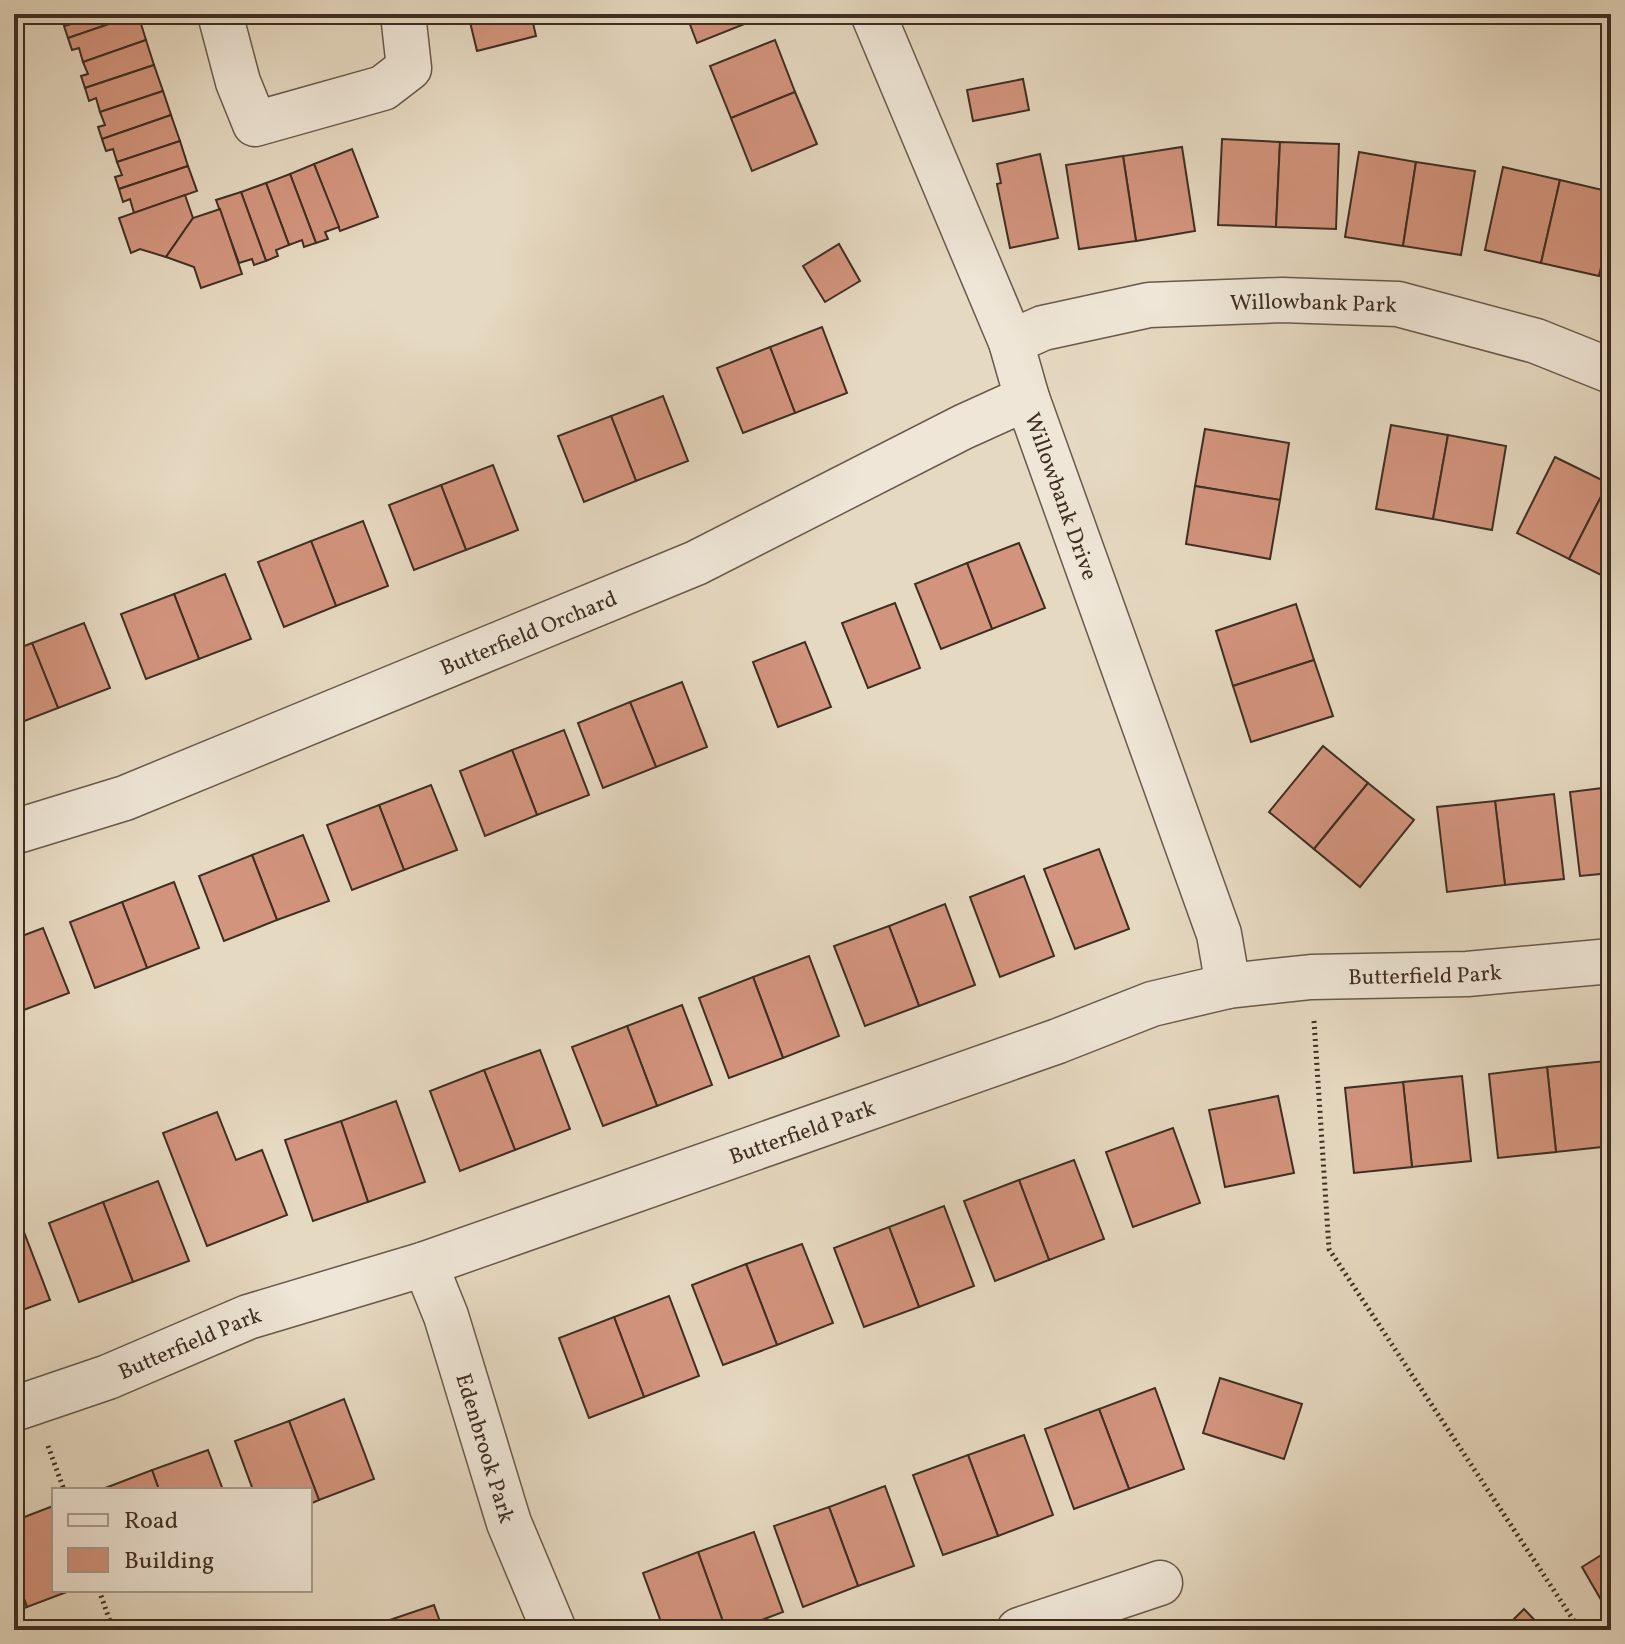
<svg xmlns="http://www.w3.org/2000/svg" width="1625" height="1644" font-family="Vollkorn,serif">
<style>
.building{fill:#d3947d;stroke:#3e2e22;stroke-width:2}
.lines{fill:none;stroke-linecap:round;stroke-linejoin:round}
.minor-casing{stroke:#68594a;stroke-width:47}
.path{stroke:#3e2e22;stroke-width:5;stroke-dasharray:2 4;stroke-linecap:butt}
.minor{stroke:#efe6d7;stroke-width:44}
.labels{text-anchor:middle;stroke-width:8;stroke-linejoin:round;paint-order:stroke}
.street-label{font-size:22px;fill:#3e2e22;stroke:#efe6d7}
</style>
<rect width="100%" height="100%" fill="#e6d9c1"/>
<filter id="stains"><feTurbulence type="fractalNoise" baseFrequency=".0025" numOctaves="4"/><feColorMatrix values="0 0 0 0 .2 0 0 0 0 .09 0 0 0 0 .02 0 0 0 .5 -.17"/></filter>
<radialGradient id="worn" r=".72"><stop offset=".6" stop-color="#630" stop-opacity="0"/><stop offset="1" stop-color="#630" stop-opacity=".3"/></radialGradient>
<g class="building">
<path d="M67,14H138L68,38L64,26L71,24Z"/>
<path d="M138,14L146,40L83,62L79,48L72,50L68,38Z"/>
<path d="M468,14H505L470,22Z"/>
<path d="M505,14H531L536,36L477,51L470,22Z"/>
<path d="M686,14H766L767,15L697,43Z"/>
<path d="M146,40L154,65L85,88L81,76L88,74L83,62Z"/>
<path d="M775,40L795,92L731,118L710,66Z"/>
<path d="M154,65L163,91L100,112L96,98L89,101L85,88Z"/>
<path d="M1023,79L1029,110L973,121L967,90Z"/>
<path d="M163,91L171,115L102,139L98,127L105,125L100,112Z"/>
<path d="M795,92L817,144L752,171L731,118Z"/>
<path d="M171,115L180,141L117,162L113,149L106,151L102,139Z"/>
<path d="M1222,139L1280,142L1276,227L1218,225Z"/>
<path d="M180,141L188,166L119,189L115,177L122,175L117,162Z"/>
<path d="M1280,142L1339,144L1336,229L1276,227Z"/>
<path d="M1182,147L1195,231L1136,241L1123,156Z"/>
<path d="M352,149L378,217L340,231L314,164Z"/>
<path d="M1359,152L1416,162L1403,246L1345,237Z"/>
<path d="M1040,154L1058,238L1010,248L997,184L1001,183L997,164Z"/>
<path d="M1123,156L1136,241L1079,249L1066,165Z"/>
<path d="M1416,162L1475,171L1461,255L1403,246Z"/>
<path d="M314,164L339,227L325,232L328,239L316,243L290,174Z"/>
<path d="M188,166L197,191L134,213L130,199L123,202L119,189Z"/>
<path d="M1503,167L1560,180L1541,263L1485,250Z"/>
<path d="M290,174L316,243L304,247L302,240L289,245L266,183Z"/>
<path d="M1560,180L1611,192V223L1599,276L1541,263Z"/>
<path d="M266,183L289,245L276,250L278,256L266,261L241,192Z"/>
<path d="M241,192L266,261L254,265L252,259L239,263L216,200Z"/>
<path d="M185,195L193,218L166,257L140,249L131,253L119,218Z"/>
<path d="M220,209L242,274L201,288L194,267L166,257L193,218Z"/>
<path d="M839,244L860,281L825,302L803,266Z"/>
<path d="M822,327L847,393L795,413L770,347Z"/>
<path d="M770,347L795,413L743,433L717,368Z"/>
<path d="M663,396L688,461L636,481L611,416Z"/>
<path d="M611,416L636,481L584,502L558,436Z"/>
<path d="M1391,425L1448,435L1433,519L1376,509Z"/>
<path d="M1205,429L1289,443L1280,500L1195,486Z"/>
<path d="M1448,435L1506,446L1492,530L1433,519Z"/>
<path d="M1555,457L1608,483L1569,559L1517,533Z"/>
<path d="M493,465L518,530L466,550L441,485Z"/>
<path d="M1608,483L1611,484V580L1569,559Z"/>
<path d="M441,485L466,550L414,570L389,505Z"/>
<path d="M1195,486L1280,500L1270,559L1186,544Z"/>
<path d="M363,521L388,586L336,606L311,541Z"/>
<path d="M311,541L336,606L284,627L258,562Z"/>
<path d="M1019,543L1045,608L992,629L967,563Z"/>
<path d="M967,563L992,629L941,649L915,584Z"/>
<path d="M225,574L251,639L199,659L174,594Z"/>
<path d="M174,594L199,659L146,679L121,614Z"/>
<path d="M895,603L920,668L868,688L842,623Z"/>
<path d="M1296,604L1314,660L1233,686L1216,631Z"/>
<path d="M84,623L110,688L58,708L32,643Z"/>
<path d="M805,642L831,707L778,727L753,662Z"/>
<path d="M32,643L58,708L14,725V650Z"/>
<path d="M1314,660L1333,716L1251,742L1233,686Z"/>
<path d="M682,682L707,747L656,767L630,702Z"/>
<path d="M630,702L656,767L603,788L578,723Z"/>
<path d="M564,730L589,795L537,815L512,750Z"/>
<path d="M1323,746L1368,783L1314,849L1269,812Z"/>
<path d="M512,750L537,815L485,836L460,771Z"/>
<path d="M1368,783L1414,820L1360,887L1314,849Z"/>
<path d="M431,785L457,850L404,870L379,805Z"/>
<path d="M1611,787V873L1580,876L1570,792Z"/>
<path d="M1554,794L1564,879L1505,885L1495,801Z"/>
<path d="M1495,801L1505,885L1447,892L1437,807Z"/>
<path d="M379,805L404,870L352,890L327,825Z"/>
<path d="M303,835L329,901L277,920L252,855Z"/>
<path d="M1099,849L1129,929L1075,949L1044,869Z"/>
<path d="M252,855L277,920L224,941L199,876Z"/>
<path d="M1024,876L1054,956L1000,977L970,897Z"/>
<path d="M174,882L199,948L147,968L122,902Z"/>
<path d="M122,902L147,968L95,988L70,922Z"/>
<path d="M945,904L975,985L919,1006L889,926Z"/>
<path d="M889,926L919,1006L865,1026L834,946Z"/>
<path d="M43,928L69,993L16,1013L14,1007V939Z"/>
<path d="M809,956L839,1036L783,1058L753,977Z"/>
<path d="M753,977L783,1058L729,1078L699,998Z"/>
<path d="M682,1005L712,1085L657,1106L627,1026Z"/>
<path d="M627,1026L657,1106L603,1126L572,1047Z"/>
<path d="M540,1050L570,1129L515,1150L484,1070Z"/>
<path d="M1606,1061L1611,1111V1146L1556,1152L1547,1067Z"/>
<path d="M1547,1067L1556,1152L1498,1158L1489,1074Z"/>
<path d="M484,1070L515,1150L460,1171L430,1091Z"/>
<path d="M1462,1076L1471,1161L1412,1167L1403,1082Z"/>
<path d="M1403,1082L1412,1167L1354,1173L1345,1088Z"/>
<path d="M1278,1096L1294,1173L1225,1187L1209,1110Z"/>
<path d="M396,1101L425,1182L368,1202L341,1121Z"/>
<path d="M217,1112L236,1160L262,1150L287,1215L207,1246L163,1133Z"/>
<path d="M341,1121L368,1202L313,1221L285,1140Z"/>
<path d="M1173,1128L1200,1203L1133,1227L1106,1152Z"/>
<path d="M1074,1160L1104,1239L1049,1260L1019,1180Z"/>
<path d="M1019,1180L1049,1260L995,1281L964,1201Z"/>
<path d="M158,1181L189,1261L133,1282L103,1202Z"/>
<path d="M103,1202L133,1282L79,1302L49,1223Z"/>
<path d="M944,1206L974,1286L919,1307L889,1227Z"/>
<path d="M19,1219L50,1300L14,1313V1221Z"/>
<path d="M889,1227L919,1307L864,1327L834,1248Z"/>
<path d="M802,1244L833,1323L777,1345L746,1264Z"/>
<path d="M746,1264L777,1345L723,1365L692,1285Z"/>
<path d="M669,1296L699,1376L644,1397L614,1317Z"/>
<path d="M614,1317L644,1397L589,1418L559,1338Z"/>
<path d="M1220,1378L1302,1404L1284,1459L1203,1433Z"/>
<path d="M1155,1388L1184,1469L1129,1489L1099,1409Z"/>
<path d="M344,1399L374,1479L319,1500L289,1421Z"/>
<path d="M1099,1409L1129,1489L1074,1509L1045,1429Z"/>
<path d="M289,1421L319,1500L310,1504V1490H253L235,1441Z"/>
<path d="M1024,1435L1053,1515L998,1536L968,1455Z"/>
<path d="M208,1450L223,1490H159L152,1470Z"/>
<path d="M968,1455L998,1536L943,1555L913,1475Z"/>
<path d="M152,1470L159,1490H100Z"/>
<path d="M885,1486L914,1566L858,1586L829,1507Z"/>
<path d="M53,1506L54,1590H72L27,1607L14,1572V1521Z"/>
<path d="M829,1507L858,1586L803,1607L774,1526Z"/>
<path d="M754,1532L783,1612L735,1630H726L698,1552Z"/>
<path d="M1611,1549V1617L1582,1567Z"/>
<path d="M698,1552L726,1630H664L643,1573Z"/>
<path d="M14,1572L27,1607L14,1612Z"/>
<path d="M434,1605L443,1630H360Z"/>
<path d="M1524,1609L1544,1630H1503Z"/>
</g>
<g class="lines">
<defs>
<g id="minor">
<path d="M220,14L238,82L255,124L383,88L409,68L403,14"/>
<path id="s1" d="M873,14L1011,342L1027,398L1219,934L1228,986"/>
<path id="s2" d="M1011,342L1043,328L1149,305L1282,300L1398,304L1536,341L1611,371"/>
<path id="s3" d="M14,832L125,798L696,563L963,427L1027,398"/>
<path id="s4" d="M425,1264L446,1316L509,1523L554,1630"/>
<path id="s5" d="M14,1409L108,1377L248,1317L425,1264L1058,1041L1152,1004L1228,986L1311,977L1467,974L1611,961"/>
<path d="M1019,1630L1160,1583"/>
</g>
</defs>
<use href="#minor" class="minor-casing"/>
<g class="path">
<path d="M1314,1021L1329,1249L1580,1630"/>
<path d="M48,1446L64,1490"/>
<path d="M99,1590L113,1630"/>
</g>
<use href="#minor" class="minor"/>
</g>
<g class="labels">
<g class="street-label">
<text dy="8" stroke="none"><textPath href="#s2" startOffset="308">Willowbank Park</textPath></text>
<text dy="8" stroke="none"><textPath href="#s1" startOffset="518">Willowbank Drive</textPath></text>
<text dy="8" stroke="none"><textPath href="#s3" startOffset="552">Butterfield Orchard</textPath></text>
<text dy="8" stroke="none"><textPath href="#s5" startOffset="1484">Butterfield Park</textPath></text>
<text dy="8" stroke="none"><textPath href="#s5" startOffset="836">Butterfield Park</textPath></text>
<text dy="8" stroke="none"><textPath href="#s5" startOffset="188">Butterfield Park</textPath></text>
<text dy="8" stroke="none"><textPath href="#s4" startOffset="194">Edenbrook Park</textPath></text>
</g>
</g>
<rect width="1625" height="1644" fill="none" stroke="#e6d9c1" stroke-width="48"/>
<rect x="16" y="16" width="1593" height="1612" fill="none" stroke="#3e2e22" stroke-width="4"/>
<rect x="24" y="24" width="1577" height="1596" fill="none" stroke="#3e2e22" stroke-width="2"/>
<rect x="52" y="1488" width="260" height="104" fill="#efe6d7" stroke="#a89c8f" stroke-width="2"/>
<rect x="68" y="1514" width="40" height="12" fill="#efe6d7" stroke="#a89c8f" stroke-width="2"/>
<text x="124" y="1528" font-size="24" fill="#3e2e22">Road</text>
<rect x="68" y="1548" width="40" height="24" fill="#d3947d" stroke="#a89c8f" stroke-width="2"/>
<text x="124" y="1568" font-size="24" fill="#3e2e22">Building</text>
<rect width="100%" height="100%" filter="url(#stains)"/>
<rect width="100%" height="100%" fill="url(#worn)"/>
</svg>
